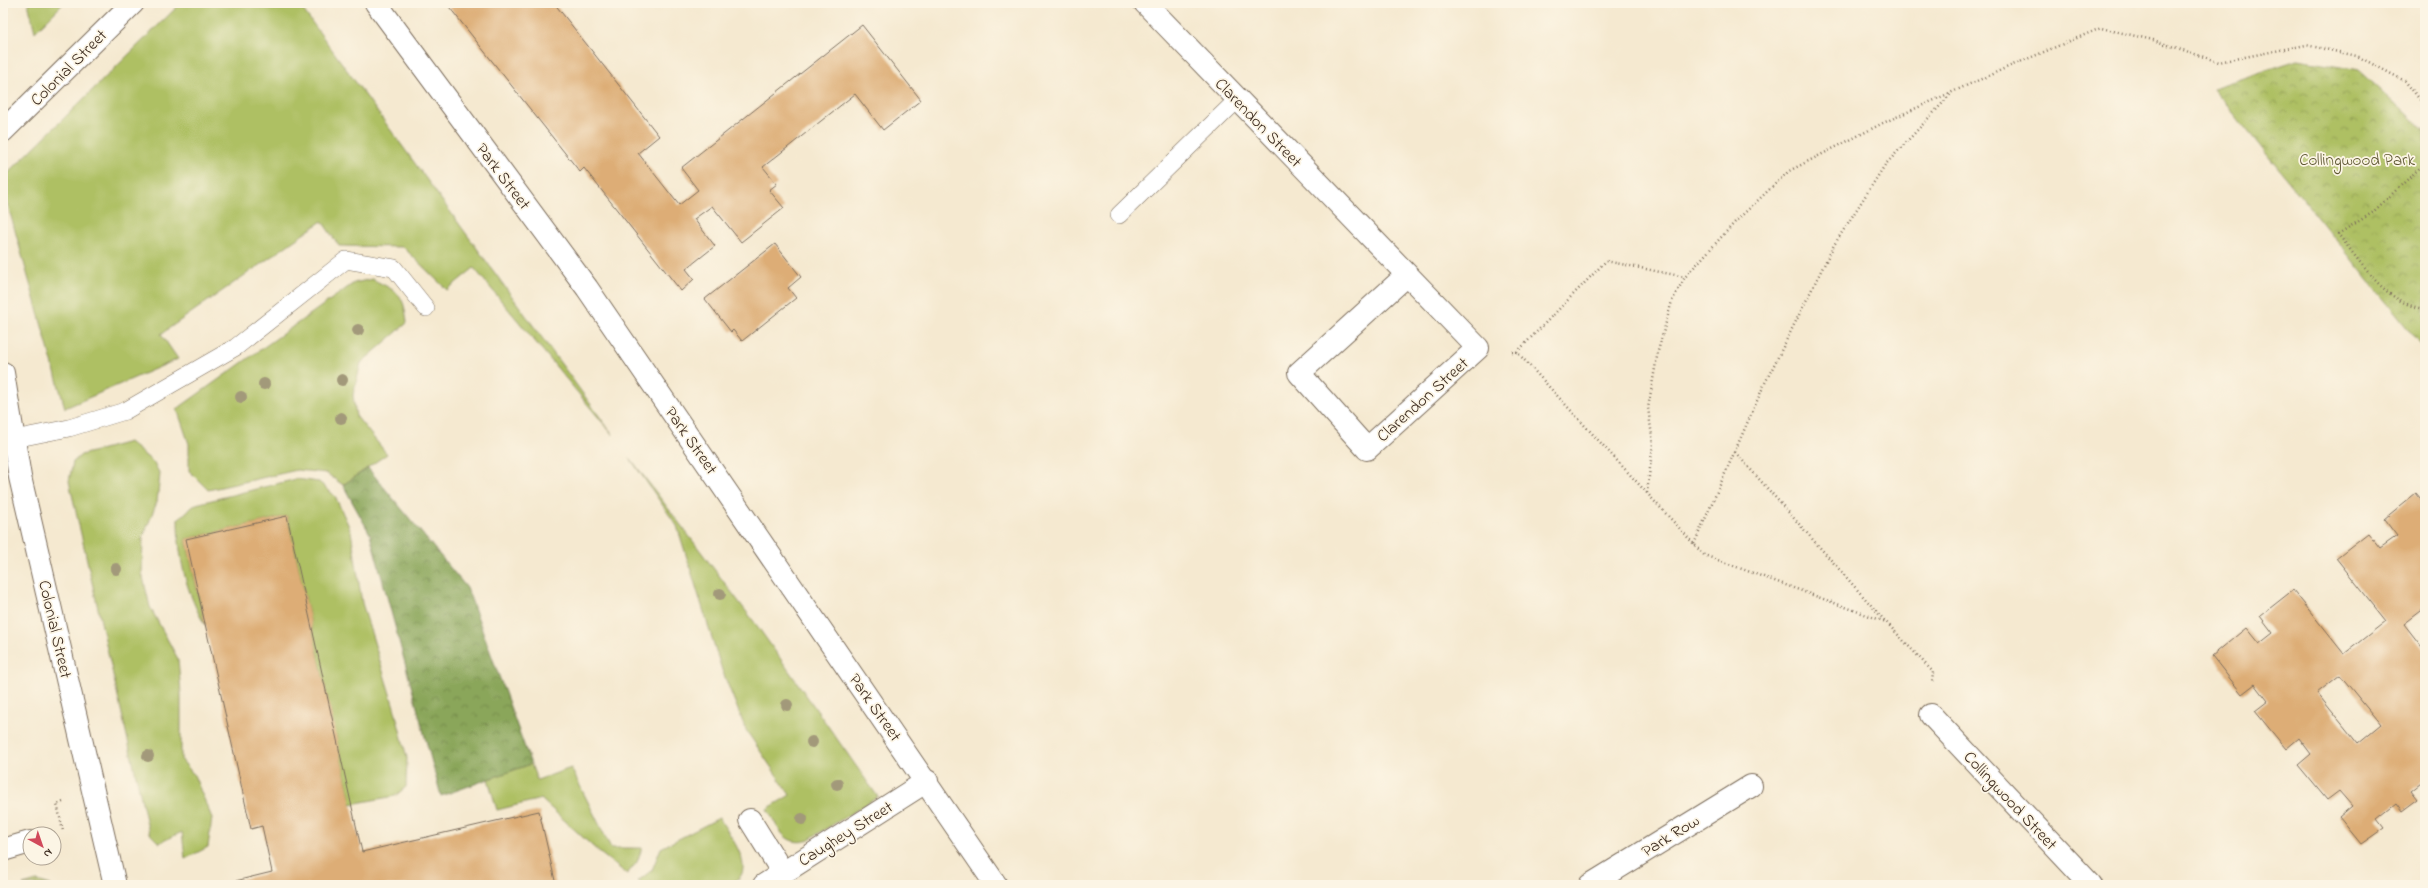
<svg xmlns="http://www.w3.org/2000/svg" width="2428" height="888" font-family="'Indie Flower',sans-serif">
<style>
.grass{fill:#aec064;stroke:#747541}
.forest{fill:url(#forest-crowns);stroke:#62683c}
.park{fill:url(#park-crowns);stroke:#747541}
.garden{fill:url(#garden-furrows);stroke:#747541}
.building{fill:#ddad76;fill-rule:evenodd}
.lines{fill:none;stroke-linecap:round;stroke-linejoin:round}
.lane-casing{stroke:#7c6d5c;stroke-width:18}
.street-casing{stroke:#7c6d5c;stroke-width:24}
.secondary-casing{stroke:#7c6d5c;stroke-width:24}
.path{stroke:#7c6d5c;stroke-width:2.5;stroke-dasharray:1 3;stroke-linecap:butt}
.lane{stroke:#fff;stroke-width:17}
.street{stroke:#fff;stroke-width:22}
.secondary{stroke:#fff;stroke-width:22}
.tree{fill:#a2997a}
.labels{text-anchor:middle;stroke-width:3.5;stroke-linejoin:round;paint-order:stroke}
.street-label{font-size:17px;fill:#3b2a1e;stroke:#fcf5e5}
.park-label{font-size:17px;fill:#5e5733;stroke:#fcf5e5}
</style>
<defs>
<pattern id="forest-crowns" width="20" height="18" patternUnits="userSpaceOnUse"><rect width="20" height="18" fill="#8aa65a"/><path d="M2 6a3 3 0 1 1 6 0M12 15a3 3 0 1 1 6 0" fill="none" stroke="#72874a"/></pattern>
<pattern id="park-crowns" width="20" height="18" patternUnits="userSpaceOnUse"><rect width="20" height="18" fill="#aec064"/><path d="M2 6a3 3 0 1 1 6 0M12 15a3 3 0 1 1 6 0" fill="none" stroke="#8f9c52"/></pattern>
<pattern id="garden-furrows" width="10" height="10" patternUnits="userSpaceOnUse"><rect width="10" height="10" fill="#aec064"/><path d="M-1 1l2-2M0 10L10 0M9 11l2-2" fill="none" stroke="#8f9c52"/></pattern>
</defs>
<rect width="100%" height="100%" fill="#fcf5e5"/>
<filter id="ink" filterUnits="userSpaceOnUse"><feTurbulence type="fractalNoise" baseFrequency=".025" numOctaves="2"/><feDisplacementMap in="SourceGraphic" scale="8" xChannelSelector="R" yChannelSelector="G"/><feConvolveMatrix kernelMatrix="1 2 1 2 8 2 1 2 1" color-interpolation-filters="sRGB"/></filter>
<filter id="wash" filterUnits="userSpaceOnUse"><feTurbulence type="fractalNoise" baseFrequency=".012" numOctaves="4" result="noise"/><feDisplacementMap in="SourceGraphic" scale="16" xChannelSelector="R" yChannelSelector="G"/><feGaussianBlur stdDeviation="0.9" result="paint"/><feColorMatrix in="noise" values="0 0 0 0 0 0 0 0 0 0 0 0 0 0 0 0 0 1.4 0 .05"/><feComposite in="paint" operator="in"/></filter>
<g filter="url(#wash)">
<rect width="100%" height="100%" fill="#f5e9d0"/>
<g class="grass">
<path d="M28,3H64L35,32Z"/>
<path d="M181,3H298L613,435L474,268L447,290L403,247L339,246L322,221L161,334L178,359L65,408L3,188V178Z"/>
<path d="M372,279C398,292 404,293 407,323L361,363L353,395L356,416L387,454L343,485L326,473L297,470L208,490L189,471V444L177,409L354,283Z"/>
<path d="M129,442L153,462L160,474L157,502L143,537L142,573L150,607L178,659L181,693V759L194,775L212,818L208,847L185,859L182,832L159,843L149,833L69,481L73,462L81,455Z"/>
<path d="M630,458L758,627L878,797L806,841C783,846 778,826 767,809L790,795L746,730L722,670L677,526Z"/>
<path d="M296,479L319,482L335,496L351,531L362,603L394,707L407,758L406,787L395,796L351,804L287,516L186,539L205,625C186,593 178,557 178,519L196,504Z"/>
<path d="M531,764L537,780L571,768L611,848H642L637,862L627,874L600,853L541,799L497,810L488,779Z"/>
<path d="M719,818C727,831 753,864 739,878C736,881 731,883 728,885H642L638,881L652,870L661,848Z"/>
</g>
<path class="forest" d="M368,468L467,588L531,764L441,796L370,534L343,485Z"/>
<path class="park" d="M2297,60L2359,70L2425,131V350L2213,88Z"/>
<path class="garden" d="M37,881L51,885H23Z"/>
<g id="blocks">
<g class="building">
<path d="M446,3H554L659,136L638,153L679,205L698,190L681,168L862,25L921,100L883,130L855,94L763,167L777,184L769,190L784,208L741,242L712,206L694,219L715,246L686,269L694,279L681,291L584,168L580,172Z"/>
<path d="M775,244L801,277L788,288L796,298L742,341L733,330L731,332L705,299Z"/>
<path d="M2416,493L2425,504V608L2404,624L2425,651V780L2411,791L2418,800L2402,812L2396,804L2377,819L2384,828L2361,844L2339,817L2352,806L2339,791L2327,800L2298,765L2311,754L2299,738L2286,749L2255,711L2268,701L2255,684L2242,694L2212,656L2246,628L2259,644L2273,633L2260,616L2293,590L2344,654L2386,621L2336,558L2368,533L2380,548L2397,536L2384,519ZM2340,675L2381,725L2358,744L2317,693Z"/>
<path d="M287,516L362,852L539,811L556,885H219L272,872L262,826L251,829L186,539Z"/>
</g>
</g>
</g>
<g filter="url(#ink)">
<use href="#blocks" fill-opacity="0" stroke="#7c6d5c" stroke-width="1"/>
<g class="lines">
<defs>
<g id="lane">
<path d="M1119,215L1237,100"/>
<path d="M14,439L69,428L125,411L236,347L346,260L394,268L426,308"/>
</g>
<g id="street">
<path d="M1145,3L1478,348L1367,449L1299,373L1407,275"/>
<path d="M3,131L133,3"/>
<path d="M3,373L20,477L115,885"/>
<path d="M1931,715L2091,885"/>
<path d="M750,820L783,873"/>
<path d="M3,850L30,842"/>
<path d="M764,885L927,781"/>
<path d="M1590,885L1751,786"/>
</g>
<path id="secondary" d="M376,3L587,288L996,885"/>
</defs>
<use href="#lane" class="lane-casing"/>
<use href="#street" class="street-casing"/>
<use href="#secondary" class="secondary-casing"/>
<g class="path">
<path d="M2425,163L2372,213L2338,234C2362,263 2385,304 2425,309"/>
<path d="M1512,352H1517L1704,555L1886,622L1933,672L1932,683"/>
<path d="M1517,352L1606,261L1685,277"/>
<path d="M1735,452L1886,622"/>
<path d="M1647,493L1653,443L1648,408L1658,351L1672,301L1685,277L1737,220L1789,171L1883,123L2008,67L2101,28L2153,40L2219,62L2306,45L2357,56L2405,81L2425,106"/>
<path d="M1694,544L1764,385L1834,245L1885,165L1951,94"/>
<path d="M63,802L57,804L63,831"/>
</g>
<use href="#lane" class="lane"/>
<use href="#street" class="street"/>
<use href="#secondary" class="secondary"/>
</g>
<g class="tree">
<circle cx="358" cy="330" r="6"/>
<circle cx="342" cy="380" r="6"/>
<circle cx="264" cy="384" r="6"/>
<circle cx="241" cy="397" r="6"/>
<circle cx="341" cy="418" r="6"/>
<circle cx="116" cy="569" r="6"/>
<circle cx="720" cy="594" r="6"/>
<circle cx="787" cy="705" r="6"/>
<circle cx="812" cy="742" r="6"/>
<circle cx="148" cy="756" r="6"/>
<circle cx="837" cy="784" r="6"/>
<circle cx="802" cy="819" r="6"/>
</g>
</g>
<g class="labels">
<g class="street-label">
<text transform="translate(68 67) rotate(-45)" y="6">Colonial Street</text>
<text transform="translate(1259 122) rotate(46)" y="6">Clarendon Street</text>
<text transform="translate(504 176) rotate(53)" y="6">Park Street</text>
<text transform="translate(1422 399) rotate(-42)" y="6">Clarendon Street</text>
<text transform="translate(692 440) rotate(55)" y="6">Park Street</text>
<text transform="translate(56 629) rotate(77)" y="6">Colonial Street</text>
<text transform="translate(876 707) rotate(55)" y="6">Park Street</text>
<text transform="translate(2011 800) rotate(47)" y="6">Collingwood Street</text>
<text transform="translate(845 833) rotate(-32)" y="6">Caughey Street</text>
<text transform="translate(1670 835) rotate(-32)" y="6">Park Row</text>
</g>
<g class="park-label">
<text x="2357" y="165">Collingwood Park</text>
</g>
</g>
<rect width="2428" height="888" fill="none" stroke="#fcf5e5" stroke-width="16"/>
<g transform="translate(42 846) rotate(140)"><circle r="19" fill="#fcf5e5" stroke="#afa495"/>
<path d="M0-3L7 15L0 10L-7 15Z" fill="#d1495b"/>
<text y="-6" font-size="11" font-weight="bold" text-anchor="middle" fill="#3b2a1e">N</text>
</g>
</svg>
